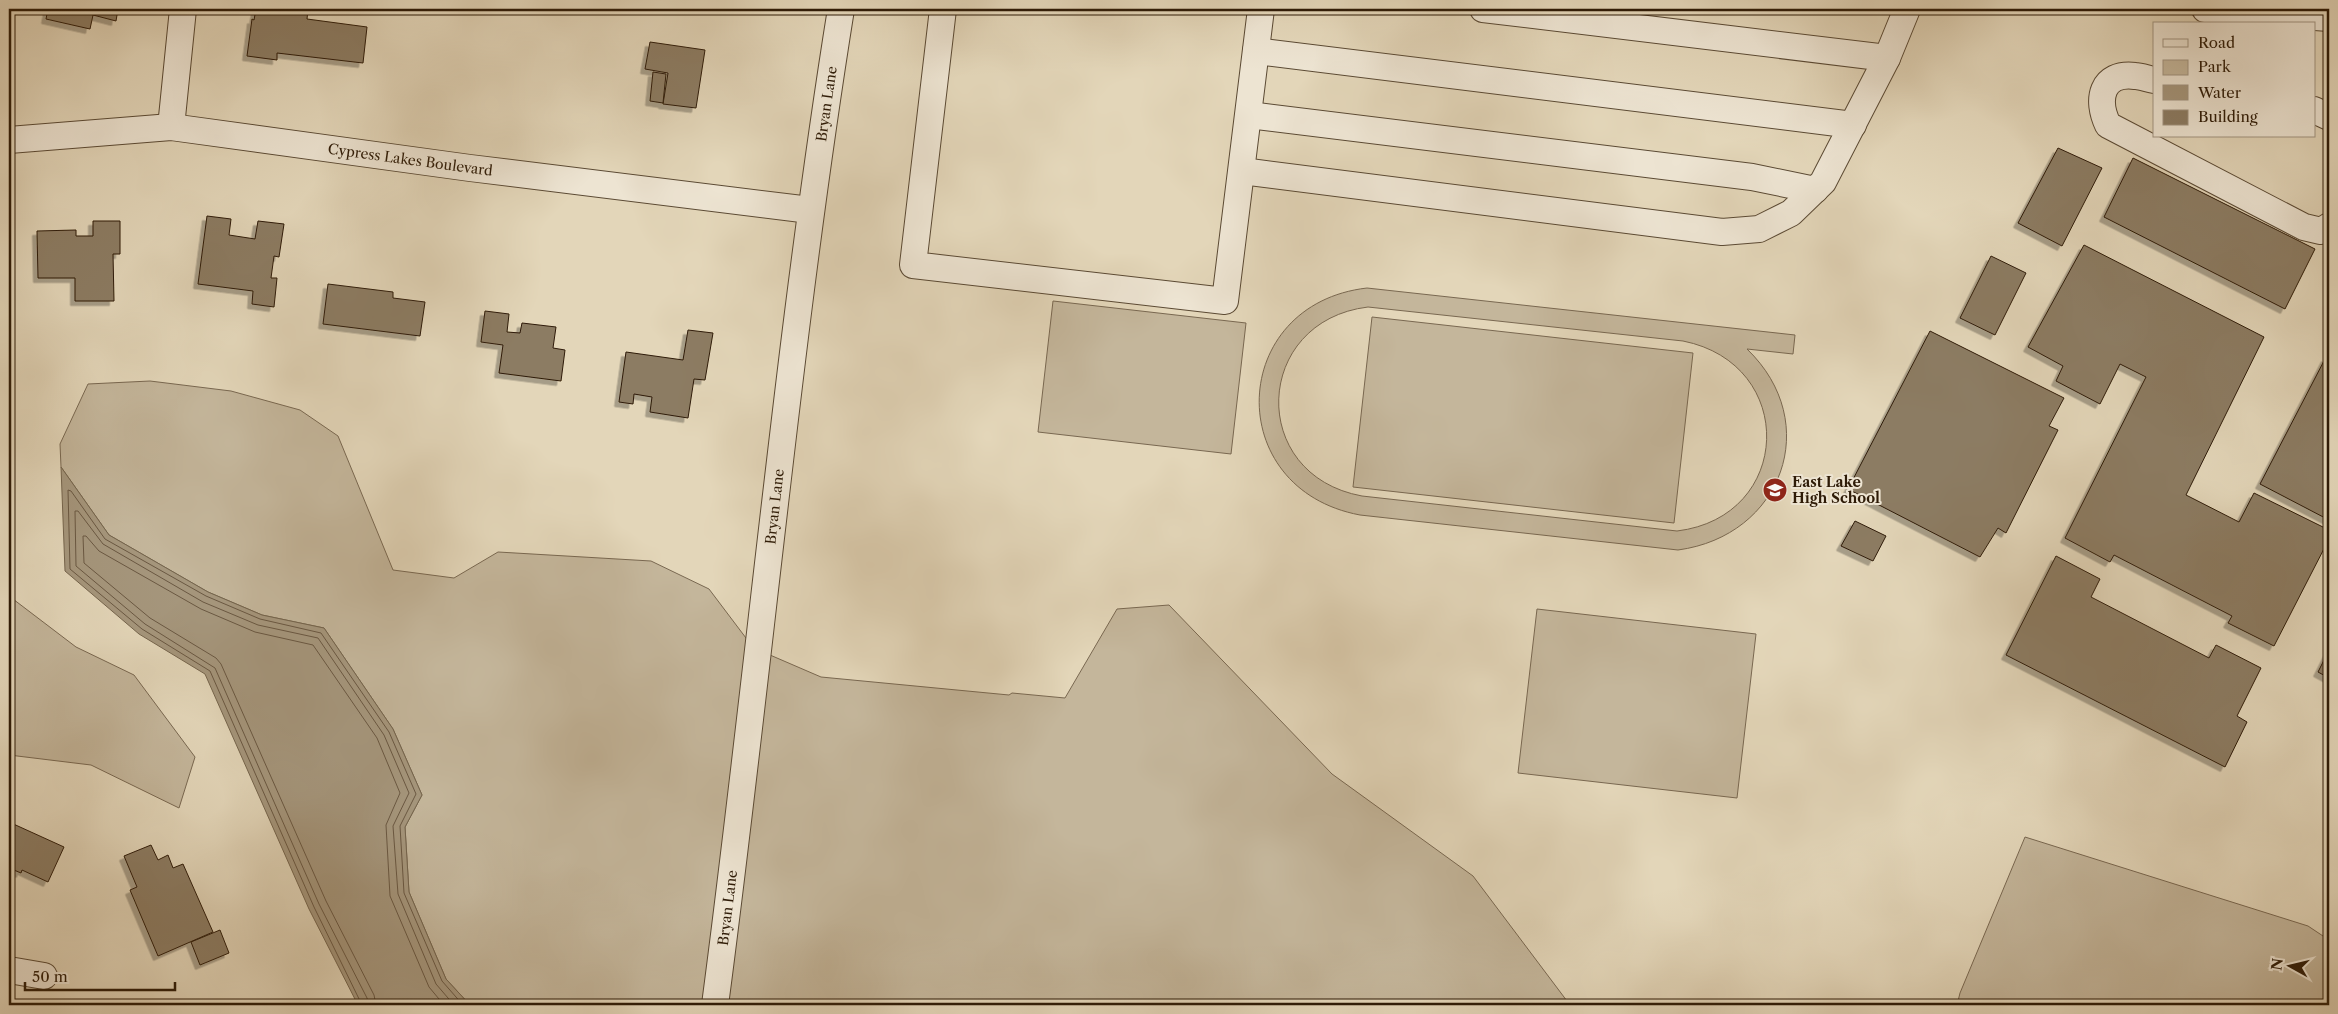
<svg xmlns="http://www.w3.org/2000/svg" width="2338" height="1014" font-family="'Libre Caslon Text',serif">
<style>
.green{fill:#c4b69b;stroke:#796851;fill-rule:evenodd}
.water{fill:#a5967c;stroke:#75654d}
.lines{fill:none;stroke-linecap:round;stroke-linejoin:round}
.shore{stroke:#6a5842;stroke-width:1}
.building{fill:#8c7c64;stroke:#2e1b07;filter:url(#shadow)}
.minor-casing{stroke:#5b4a34;stroke-width:28}
.minor{stroke:#ede4d2;stroke-width:26}
.labels{text-anchor:middle;stroke-width:4;stroke-linejoin:round;paint-order:stroke}
.street-label{font-size:14px;fill:#2e1b07;stroke:#ede4d2}
.poi-label{font-size:14px;font-weight:bold;fill:#2e1b07;stroke:#ede4d2;text-anchor:start}
</style>
<defs>
<filter id="shadow"><feDropShadow dx="-4.5" dy="4.5" stdDeviation="0" flood-color="#0004"/></filter>
</defs>
<rect width="100%" height="100%" fill="#e3d6b9"/>
<filter id="stains"><feTurbulence type="fractalNoise" baseFrequency=".004" numOctaves="4"/><feColorMatrix values="0 0 0 0 .2 0 0 0 0 .09 0 0 0 0 .02 0 0 0 .5 -.17"/></filter>
<radialGradient id="worn" r=".72"><stop offset=".6" stop-color="#630" stop-opacity="0"/><stop offset="1" stop-color="#630" stop-opacity=".3"/></radialGradient>
<g class="green">
<path d="M1367,288L1795,335L1793,354L1747,349C1824,423 1782,536 1678,550L1360,515C1221,489 1228,304 1367,288ZM1368,307L1683,341C1798,364 1793,517 1677,531L1362,496C1247,475 1253,321 1368,307Z"/>
<path d="M1053,301L1246,323L1231,454L1038,432Z"/>
<path d="M1372,317L1693,353L1674,523L1353,487Z"/>
<path d="M150,381L231,391L300,410L338,436L393,570L454,578L498,552L651,561L709,589L749,642L703,1005H470L446,979L409,892L405,827L422,795L393,729L324,628L262,615L208,592L109,535L61,467L60,444L88,384Z"/>
<path d="M9,596L76,647L134,675L195,757L179,808L91,765L9,755Z"/>
<path d="M1169,605L1332,774L1473,876L1570,1005H727L770,655L821,677L1009,695L1012,693L1065,698L1117,609Z"/>
<path d="M1537,609L1756,634L1737,798L1518,773Z"/>
<path d="M2025,837L2308,926L2329,940V1005H1957L1960,993Z"/>
</g>
<path class="water" d="M61,467L109,535L208,592L262,615L324,628L393,729L422,795L405,827L409,892L446,979L470,1005H358L309,909L205,674L139,634L65,571Z"/>
<g class="lines">
<g class="shore">
<path d="M362,1005L314,907L210,671L142,629L70,569L68,490L71,491L105,539L206,596L260,619L321,633L389,732L416,794L400,826L404,893L442,981L463,1005"/>
<path d="M369,1005L367,998L319,904L215,668L145,624L76,566L75,511H78L103,544L203,602L258,625L318,638L384,735L409,793L393,826L398,894L436,984L454,1005"/>
<path d="M376,1005L374,995L326,901L221,664L216,658L150,618L84,563L83,536H86L99,551L201,609L255,632L313,645L377,738L400,793L386,825L390,896L429,987L444,1005"/>
</g>
</g>
<g class="building">
<path d="M48,9H118L116,21L93,15L90,29L46,19Z"/>
<path d="M256,9H308L307,19L367,27L363,63L277,53V60L247,56L252,19L254,20Z"/>
<path d="M650,42L705,50L696,108L663,104L668,73L645,69Z"/>
<path d="M653,72L666,74L663,103L650,101Z"/>
<path d="M2058,148L2102,168L2062,246L2018,223Z"/>
<path d="M2133,158L2315,249L2285,309L2104,217Z"/>
<path d="M207,216L231,219L229,235L255,239L258,221L284,224L279,257L274,256L271,278H277L274,307L252,304L253,291L198,284Z"/>
<path d="M93,221H120V254H113L114,301H75V278H38L37,231L76,230V236H93Z"/>
<path d="M2084,245L2264,337L2186,495L2239,522L2254,493L2329,530V539L2274,646L2228,623L2232,616L2114,555L2110,562L2065,538L2146,377L2120,364L2100,404L2056,381L2063,366L2028,347Z"/>
<path d="M1991,256L2026,273L1995,335L1960,318Z"/>
<path d="M328,284L393,292V298L425,302L420,336L323,324Z"/>
<path d="M485,311L509,314L507,332L520,333L522,323L556,327L553,348L565,350L561,381L499,373L503,345L481,342Z"/>
<path d="M688,330L713,333L705,380L694,379L688,418L650,412L652,397L634,394L633,404L619,402L626,352L683,360Z"/>
<path d="M1930,331L2064,398L2049,426L2058,430L2006,533L1998,528L1980,557L1848,489Z"/>
<path d="M2326,357L2329,359V520L2260,484Z"/>
<path d="M1855,521L1886,536L1873,561L1841,546Z"/>
<path d="M2056,556L2100,579L2091,597L2209,658L2216,645L2261,668L2237,716L2247,722L2225,767L2006,655Z"/>
<path d="M2329,650V678L2318,672Z"/>
<path d="M9,822L64,847L48,882L22,870L21,873L9,868Z"/>
<path d="M151,845L158,860L168,855L173,868L183,864L213,932L158,956L130,890L137,887L124,856Z"/>
<path d="M220,930L229,953L200,965L191,942Z"/>
</g>
<g class="lines">
<defs>
<g id="minor">
<path d="M943,9L913,265L1225,301L1261,9"/>
<path d="M1483,9L1887,58"/>
<path d="M2205,9L2329,18"/>
<path d="M1256,51L1853,125"/>
<path d="M2154,80C2148,79 2141,76 2135,76C2101,72 2096,100 2108,125L2304,227L2321,231L2329,226"/>
<path d="M2314,110L2329,117"/>
<path d="M1249,115L1752,177L1815,190"/>
<path d="M171,127L183,9"/>
<path id="s1" d="M9,140L171,127L470,168L810,210"/>
<path d="M1242,171L1722,232L1759,229L1791,213L1823,182L1887,58L1907,9"/>
<path d="M9,970L44,976"/>
<path id="s2" d="M715,1005C759,673 788,339 841,9"/>
</g>
</defs>
<use href="#minor" class="minor-casing"/>
<use href="#minor" class="minor"/>
</g>
<defs>
<symbol id="school-disc" viewBox="-11 -11 22 22"><circle r="9.5" fill="#8f2418" stroke="#ede4d2"/><path d="M0-5L7-2L0 1L-7-2ZM-4 1L0 2.5L4 1V4Q0 6-4 4Z" fill="#fff"/></symbol>
</defs>
<g fill-rule="evenodd">
<use href="#school-disc" x="1761" y="476" width="28" height="28"/>
</g>
<g class="labels">
<g class="street-label">
<text dy="5" stroke="none"><textPath href="#s2" startOffset="908">Bryan Lane</textPath></text>
<text dy="5" stroke="none"><textPath href="#s1" startOffset="404">Cypress Lakes Boulevard</textPath></text>
<text dy="5" stroke="none"><textPath href="#s2" startOffset="502">Bryan Lane</textPath></text>
<text dy="5" stroke="none"><textPath href="#s2" startOffset="98">Bryan Lane</textPath></text>
</g>
<g class="poi-label">
<text x="1792" y="487">East Lake<tspan x="1792" dy="16">High School</tspan></text>
</g>
</g>
<rect width="2338" height="1014" fill="none" stroke="#e3d6b9" stroke-width="30"/>
<rect x="10" y="10" width="2318" height="994" fill="none" stroke="#2e1b07" stroke-width="2.5"/>
<rect x="15" y="15" width="2308" height="984" fill="none" stroke="#2e1b07"/>
<rect x="2153" y="22" width="162" height="115" fill="#ede4d2" stroke="#a19481"/>
<rect x="2163" y="39" width="25" height="8" fill="#ede4d2" stroke="#a19481"/>
<text x="2198" y="48" font-size="15" fill="#2e1b07">Road</text>
<rect x="2163" y="60" width="25" height="15" fill="#c4b69b" stroke="#a19481"/>
<text x="2198" y="72" font-size="15" fill="#2e1b07">Park</text>
<rect x="2163" y="85" width="25" height="15" fill="#a5967c" stroke="#a19481"/>
<text x="2198" y="98" font-size="15" fill="#2e1b07">Water</text>
<rect x="2163" y="110" width="25" height="15" fill="#8c7c64" stroke="#a19481"/>
<text x="2198" y="122" font-size="15" fill="#2e1b07">Building</text>
<g transform="translate(2290 966) rotate(278)" stroke="#ede4d2" stroke-width="4" paint-order="stroke">
<path d="M0-4L9 19L0 12L-9 19Z" fill="#2e1b07"/>
<text y="-8" font-size="14" font-weight="bold" text-anchor="middle" fill="#2e1b07">N</text>
</g>
<path d="M25 982v8h150v-8" fill="none" stroke="#2e1b07" stroke-width="2.5"/>
<text x="32" y="982" font-size="15" fill="#2e1b07" stroke="#ede4d2" stroke-width="4" paint-order="stroke">50 m</text>
<rect width="100%" height="100%" filter="url(#stains)"/>
<rect width="100%" height="100%" fill="url(#worn)"/>
</svg>
